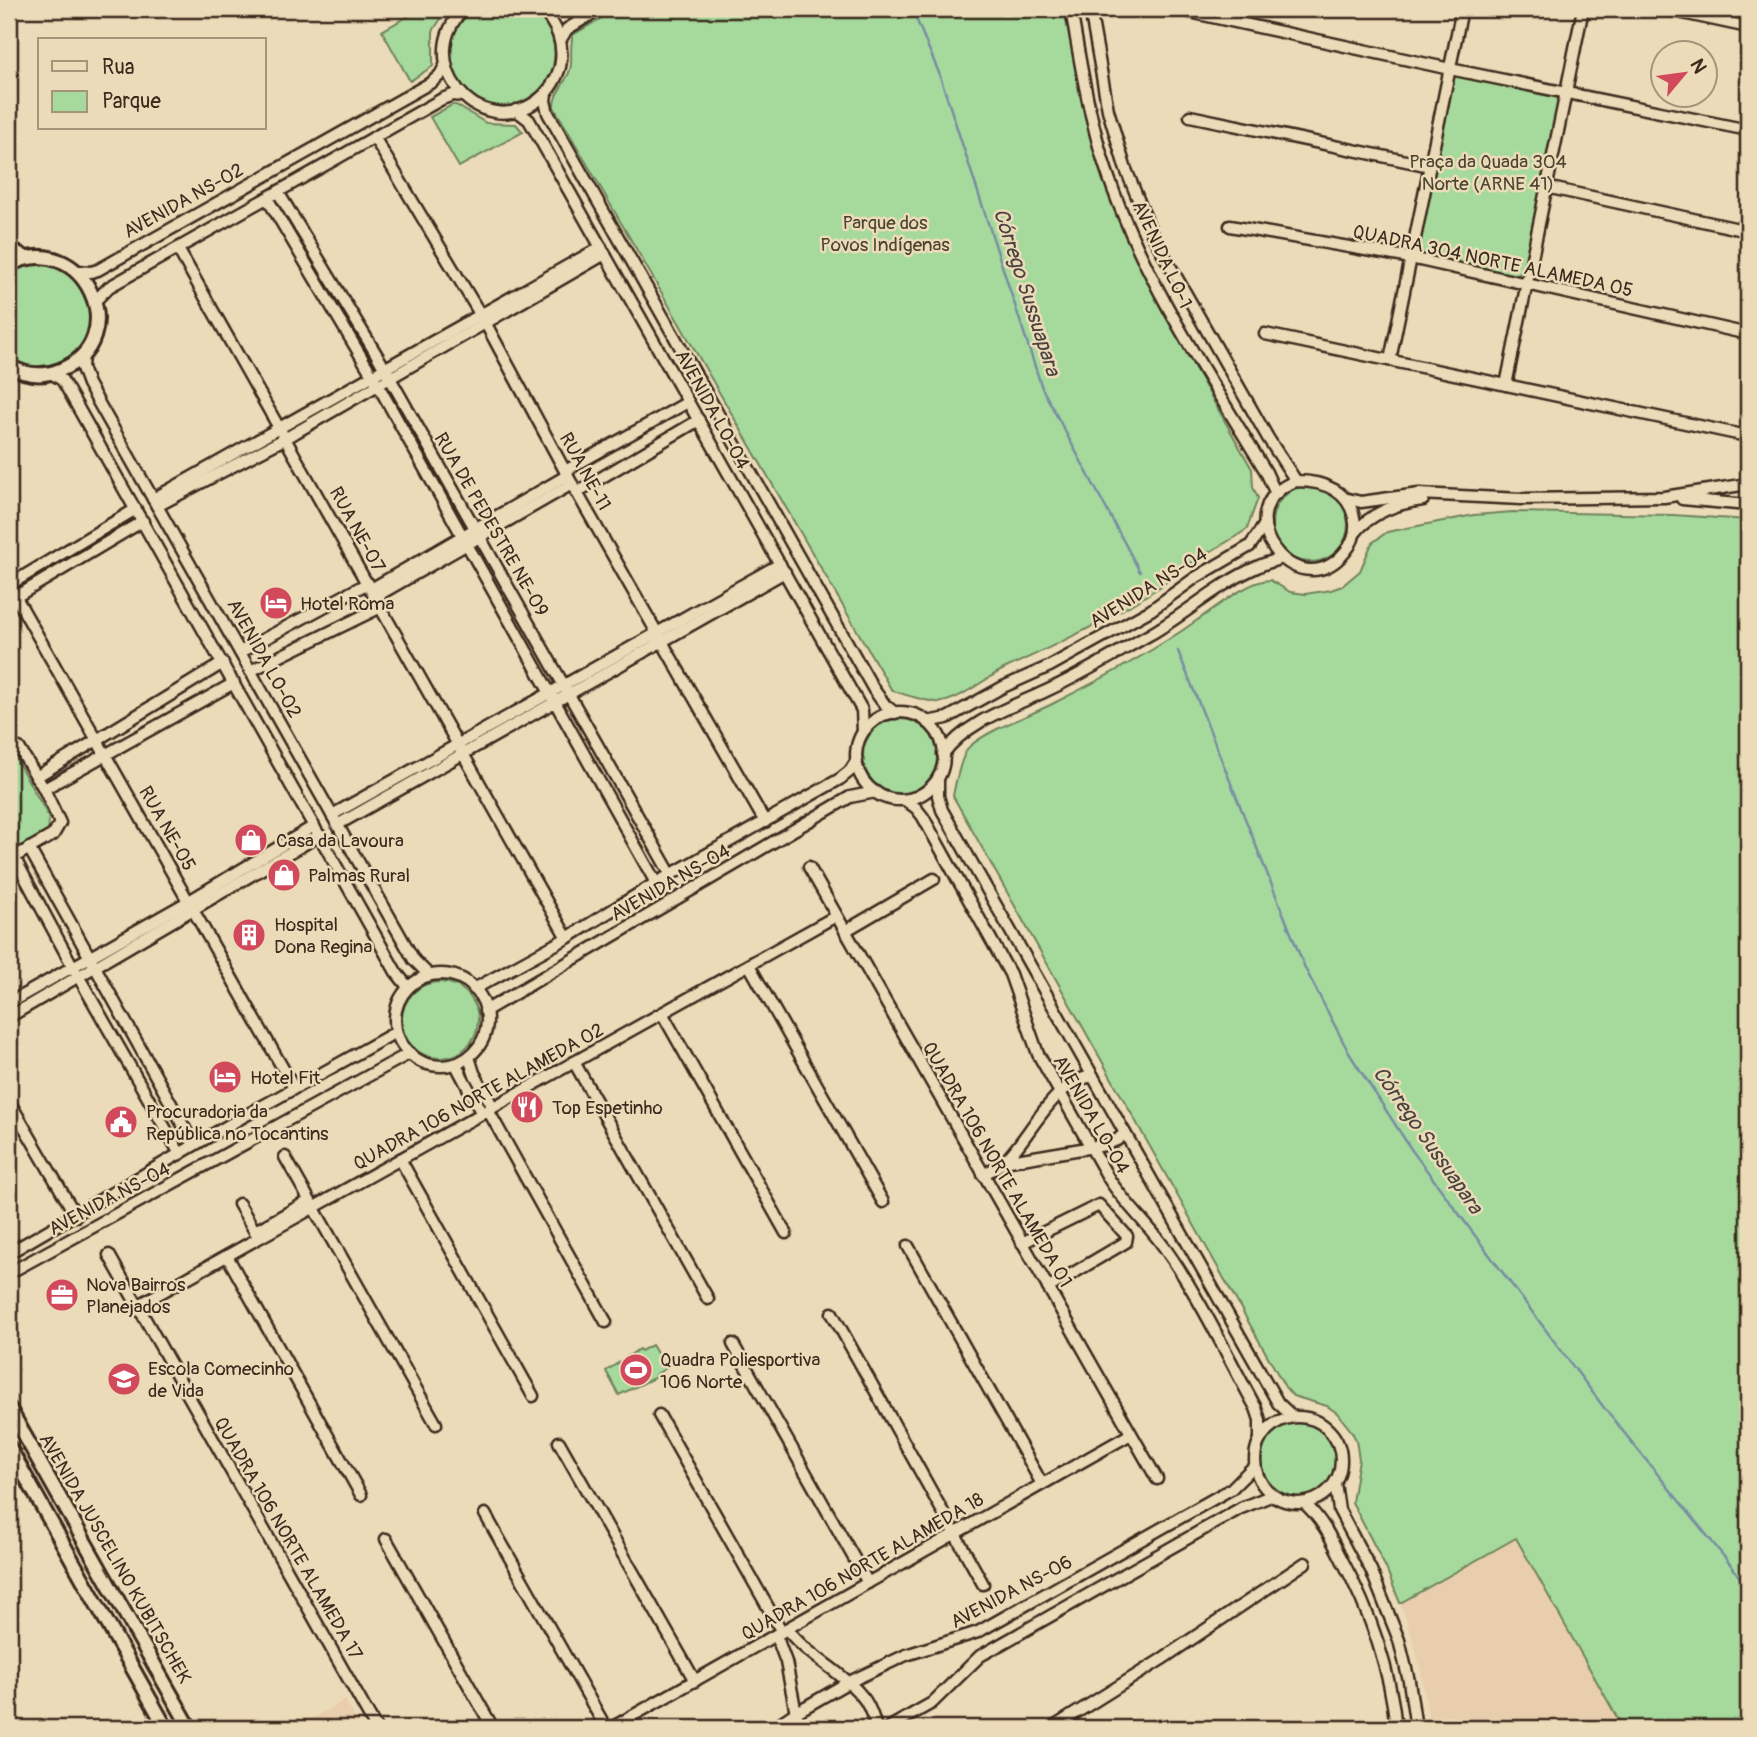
<svg xmlns="http://www.w3.org/2000/svg" width="1757" height="1737" font-family="Pangolin,sans-serif">
<style>
.built{fill:#e8cead}
.green{fill:#a6da9c;stroke:#70825d;stroke-width:2}
.lines{fill:none;stroke-linecap:round;stroke-linejoin:round}
.stream{stroke:#788da3;stroke-width:2.5}
.minor-casing{stroke:#3b2a1e;stroke-width:15}
.major-casing{stroke:#3b2a1e;stroke-width:18}
.minor{stroke:#ecdbb8;stroke-width:10}
.major{stroke:#ecdbb8;stroke-width:12}
.labels{text-anchor:middle;stroke-width:5;stroke-linejoin:round;paint-order:stroke}
.park-label{font-size:19px;fill:#4b4431;stroke:#ecdbb8}
.street-label{font-size:19px;fill:#3b2a1e;stroke:#ecdbb8}
.poi-label{font-size:19px;fill:#3b2a1e;stroke:#ecdbb8;text-anchor:start}
.water-label{font-size:21px;font-style:italic;fill:#4a433f;stroke:#ecdbb8}
</style>
<rect width="100%" height="100%" fill="#ecdbb8"/>
<filter id="ink" filterUnits="userSpaceOnUse"><feTurbulence type="fractalNoise" baseFrequency=".0143" numOctaves="2"/><feDisplacementMap in="SourceGraphic" scale="14" xChannelSelector="R" yChannelSelector="G"/><feConvolveMatrix kernelMatrix="1 2 1 2 8 2 1 2 1" color-interpolation-filters="sRGB"/></filter>
<g filter="url(#ink)">
<g class="built">
<path d="M1516,1538L1623,1728H1430L1421,1672L1414,1643L1400,1603Z"/>
<path d="M345,1700L361,1728H296Z"/>
</g>
<g class="green">
<path d="M421,9H447L433,31V66L410,81L382,31Z"/>
<path d="M474,9H531C547,21 557,39 554,60C553,72 547,84 537,92C483,139 414,55 474,9Z"/>
<path d="M617,9H1065C1079,58 1081,111 1097,160C1134,269 1196,369 1252,469L1253,487L1258,498L1247,529C1228,543 1207,552 1188,565C1177,571 1169,581 1158,588C1111,619 1059,643 1008,667C986,677 965,697 942,702C936,704 896,693 891,689L554,107C553,94 566,83 570,70C573,59 569,47 573,35Z"/>
<path d="M1452,73L1561,96L1524,272L1510,277L1417,255L1416,248Z"/>
<path d="M452,105H456L486,123L516,124L523,132L459,167L430,117Z"/>
<path d="M33,263C42,264 52,264 60,268C125,302 75,397 9,359V271Z"/>
<circle cx="1310" cy="524" r="38"/>
<path d="M1513,512L1673,515L1748,520V1728H1623L1516,1538L1400,1603L1386,1568L1352,1502L1359,1459L1356,1440L1352,1432L1337,1413L1327,1406L1293,1396L1285,1387L953,796C955,785 962,752 970,746C993,727 1030,716 1056,702C1102,679 1154,651 1196,621C1214,609 1249,580 1270,580L1290,592L1305,594L1331,590L1342,586L1360,571L1372,543L1387,532L1474,515Z"/>
<circle cx="900" cy="756" r="37"/>
<path d="M9,753L13,754L49,817L48,831L9,854Z"/>
<circle cx="440" cy="1020" r="38"/>
<path d="M652,1345L666,1368L655,1375L656,1377L619,1395L606,1371L639,1349L641,1351Z"/>
<circle cx="1298" cy="1460" r="38"/>
</g>
<g class="lines">
<g class="stream">
<path d="M912,9L939,73L1042,388L1140,572"/>
<path d="M1178,651L1305,968L1349,1053L1411,1149L1479,1241L1605,1409L1734,1569L1748,1590"/>
</g>
<defs>
<g id="minor">
<path d="M464,9C412,60 476,142 536,102C548,93 556,81 560,67C565,45 557,24 541,9"/>
<path d="M542,9H559"/>
<path d="M1071,9C1079,56 1087,104 1100,150C1134,266 1204,369 1266,472L1276,494"/>
<path d="M1090,9L1108,110L1125,167L1153,236L1268,438L1296,481"/>
<path d="M1176,9L1450,69L1748,130"/>
<path d="M1664,9L1748,27"/>
<path d="M560,41L567,29L600,9"/>
<path d="M546,93L545,101L548,113L874,690L885,705L895,713"/>
<path d="M516,110L529,120L862,710L863,732"/>
<path d="M1190,116L1430,166"/>
<path d="M374,137L486,324L572,484L765,822"/>
<path d="M1546,187L1748,231"/>
<path d="M278,192L378,357L671,875"/>
<path d="M267,198L378,385L656,883"/>
<path d="M1230,226L1411,258L1748,334"/>
<path d="M178,249L567,938"/>
<path d="M77,271L91,272L98,270L432,82L440,75L446,64"/>
<path d="M95,301L109,287L442,99L453,95L463,96"/>
<path d="M1265,334L1742,435"/>
<path d="M83,354L82,368L88,384L414,960L429,975"/>
<path d="M1390,360L1462,9"/>
<path d="M51,373L62,380L68,390L396,972L408,987"/>
<path d="M1506,385L1583,9"/>
<path d="M565,471L688,402"/>
<path d="M1296,481C1324,481 1351,491 1355,523C1356,534 1352,544 1345,552C1296,611 1222,508 1296,481Z"/>
<path d="M577,492L699,420"/>
<path d="M153,499L601,247"/>
<path d="M1348,499L1361,502L1419,494L1521,499L1664,497L1748,484"/>
<path d="M1682,499L1748,505"/>
<path d="M157,506L286,438L605,254"/>
<path d="M1355,533C1370,513 1398,503 1423,500"/>
<path d="M9,585L294,1088"/>
<path d="M9,585L136,509"/>
<path d="M371,589L568,475"/>
<path d="M375,597L572,484"/>
<path d="M9,601L143,521"/>
<path d="M240,652L368,583"/>
<path d="M250,671L381,607"/>
<circle cx="900" cy="756" r="44"/>
<path d="M927,722L947,718L1003,687L1050,666L1151,610L1195,578L1250,546L1265,524"/>
<path d="M9,745L19,748L44,789L60,823L53,835L9,860"/>
<path d="M943,754C967,721 1010,708 1046,691C1081,675 1115,654 1149,635C1186,614 1218,584 1257,567C1265,563 1274,561 1282,558"/>
<path d="M36,777L223,663"/>
<path d="M938,778V796L942,810L1278,1403L1293,1417"/>
<path d="M44,789L234,683"/>
<path d="M905,800L916,808L923,817L1010,974L1038,1054L1109,1179C1125,1204 1147,1223 1164,1247C1200,1297 1226,1354 1256,1408L1260,1420V1439"/>
<path d="M332,815L780,564"/>
<path d="M337,825L785,572"/>
<path d="M29,848L194,1145"/>
<path d="M14,857L73,967L180,1154"/>
<path d="M809,867L1157,1479"/>
<path d="M845,931L934,879"/>
<path d="M749,965L883,1202"/>
<circle cx="441" cy="1020" r="46"/>
<path d="M474,989L567,938L656,883L840,779L850,771L857,760"/>
<path d="M9,1003L189,901L314,826"/>
<path d="M485,1011L850,797L876,792"/>
<path d="M662,1013L786,1233"/>
<path d="M9,1017L320,835"/>
<path d="M469,1057L474,1073L493,1107"/>
<path d="M574,1062L708,1299"/>
<path d="M456,1065L482,1114"/>
<path d="M9,1101L76,1216"/>
<path d="M488,1110L606,1322"/>
<path d="M285,1157L436,1424"/>
<path d="M400,1159L533,1396"/>
<path d="M1004,1162L1105,1145L1117,1140L1125,1133"/>
<path d="M983,1175C991,1170 1000,1166 1007,1159C1032,1133 1054,1081 1093,1076"/>
<path d="M239,1204L257,1235"/>
<path d="M255,1231L303,1204"/>
<path d="M1022,1243L1099,1205L1127,1236L1126,1242L1048,1288"/>
<path d="M908,1246L1042,1484"/>
<path d="M9,1253L241,1118L396,1032"/>
<path d="M109,1255L376,1728"/>
<path d="M227,1256L361,1495"/>
<path d="M9,1273L410,1053"/>
<path d="M137,1306L836,916"/>
<path d="M832,1313L983,1584"/>
<path d="M733,1344L868,1583"/>
<path d="M659,1415L782,1632"/>
<circle cx="1298" cy="1460" r="43"/>
<path d="M559,1442L695,1681"/>
<path d="M1335,1483L1339,1510L1371,1570L1399,1640L1409,1681L1416,1728"/>
<path d="M1304,1503C1321,1518 1330,1536 1340,1556C1370,1611 1390,1666 1396,1728"/>
<path d="M485,1514L606,1728"/>
<path d="M386,1539L493,1728"/>
<path d="M787,1629C807,1656 839,1669 860,1694C869,1703 873,1716 876,1728"/>
<path d="M776,1635L786,1662L799,1728"/>
<path d="M611,1728L1131,1434"/>
<path d="M773,1728L795,1713L847,1683L906,1655L978,1632L1231,1489L1255,1465"/>
<path d="M888,1728L932,1703L980,1656L1241,1508L1273,1495"/>
<path d="M1052,1728L1162,1659L1305,1563"/>
</g>
<g id="major">
<path d="M9,243L14,251L26,258"/>
<path d="M9,265C84,226 135,341 60,370C43,377 25,375 9,366"/>
<path d="M9,1408L190,1728"/>
<path d="M9,1447L166,1728"/>
</g>
</defs>
<use href="#minor" class="minor-casing"/>
<use href="#major" class="major-casing"/>
<use href="#minor" class="minor"/>
<use href="#major" class="major"/>
</g>
</g>
<defs>
<symbol id="hotel-disc" viewBox="-11 -11 22 22"><circle r="9.5" fill="#d1495b" stroke="#ecdbb8"/><path d="M-6-4.5h1.5V1H6V5H4.5V3h-9V5H-6ZM-4 0a1.8 1.8 0 1 1 3.6 0ZM.5 0V-2.5h3Q6-2.5 6 0Z" fill="#fff"/></symbol>
<symbol id="shop-disc" viewBox="-11 -11 22 22"><circle r="9.5" fill="#d1495b" stroke="#ecdbb8"/><path d="M-5-2.5h2.3a2.7 3.5 0 0 1 5.4 0H5L5.5 6h-11ZM-1.5-2.5h3a1.5 2.3 0 0 0-3 0Z" fill="#fff"/></symbol>
<symbol id="building-disc" viewBox="-11 -11 22 22"><circle r="9.5" fill="#d1495b" stroke="#ecdbb8"/><path d="M-4-6H4V6H1V3H-1V6H-4ZM-2.5-4.3h1.7v1.8h-1.7ZM.8-4.3h1.7v1.8H.8ZM-2.5-1h1.7V.8h-1.7ZM.8-1h1.7V.8H.8Z" fill="#fff"/></symbol>
<symbol id="restaurant-disc" viewBox="-11 -11 22 22"><circle r="9.5" fill="#d1495b" stroke="#ecdbb8"/><path d="M-5-6h1v4h1v-4h1v4h1v-4h1v5L-1.5 .5V6h-2V.5L-5-1ZM5-6V6H3V1.5H1.5Q1.5-4 5-6Z" fill="#fff"/></symbol>
<symbol id="civic-disc" viewBox="-11 -11 22 22"><circle r="9.5" fill="#d1495b" stroke="#ecdbb8"/><path d="M-.6-6.5H3V-4.5H.6V-3L4-1V1h2V6H-6V1h2V-1L-.6-3ZM-1.2 2.5V6h2.4V2.5Z" fill="#fff"/></symbol>
<symbol id="office-disc" viewBox="-11 -11 22 22"><circle r="9.5" fill="#d1495b" stroke="#ecdbb8"/><path d="M-6-3h4V-5.5h4V-3h4V5H-6ZM-1-4.5V-3h2v-1.5ZM-6 0V1H6V0Z" fill="#fff"/></symbol>
<symbol id="stadium-disc" viewBox="-11 -11 22 22"><circle r="9.5" fill="#d1495b" stroke="#ecdbb8"/><path d="M0-5a6.5 5 0 1 0 0 10a6.5 5 0 1 0 0-10ZM-3.5-1.8h7v3.6h-7Z" fill="#fff"/></symbol>
<symbol id="school-disc" viewBox="-11 -11 22 22"><circle r="9.5" fill="#d1495b" stroke="#ecdbb8"/><path d="M0-5L7-2L0 1L-7-2ZM-4 1L0 2.5L4 1V4Q0 6-4 4Z" fill="#fff"/></symbol>
</defs>
<g fill-rule="evenodd">
<use href="#hotel-disc" x="257" y="584" width="38" height="38"/>
<use href="#shop-disc" x="232" y="821" width="38" height="38"/>
<use href="#shop-disc" x="265" y="856" width="38" height="38"/>
<use href="#building-disc" x="230" y="916" width="38" height="38"/>
<use href="#hotel-disc" x="206" y="1058" width="38" height="38"/>
<use href="#restaurant-disc" x="508" y="1088" width="38" height="38"/>
<use href="#civic-disc" x="102" y="1103" width="38" height="38"/>
<use href="#office-disc" x="43" y="1276" width="38" height="38"/>
<use href="#stadium-disc" x="617" y="1351" width="38" height="38"/>
<use href="#school-disc" x="105" y="1360" width="38" height="38"/>
</g>
<g class="labels">
<g class="park-label">
<text x="1488" y="168">Praça da Quada 304<tspan x="1488" dy="22">Norte (ARNE 41)</tspan></text>
<text x="885" y="229">Parque dos<tspan x="885" dy="22">Povos Indígenas</tspan></text>
</g>
<g class="street-label">
<text transform="translate(183 200) rotate(-29)" y="7">AVENIDA NS-02</text>
<text transform="translate(1163 254) rotate(65)" y="7">AVENIDA LO-1</text>
<text transform="translate(1493 260) rotate(12)" y="7">QUADRA 304 NORTE ALAMEDA 05</text>
<text transform="translate(713 409) rotate(61)" y="7">AVENIDA LO-04</text>
<text transform="translate(586 471) rotate(61)" y="7">RUA NE-11</text>
<text transform="translate(492 524) rotate(60)" y="7">RUA DE PEDESTRE NE-09</text>
<text transform="translate(358 529) rotate(61)" y="7">RUA NE-07</text>
<text transform="translate(1148 587) rotate(-32)" y="7">AVENIDA NS-04</text>
<text transform="translate(265 658) rotate(61)" y="7">AVENIDA LO-02</text>
<text transform="translate(168 828) rotate(60)" y="7">RUA NE-05</text>
<text transform="translate(670 882) rotate(-30)" y="7">AVENIDA NS-04</text>
<text transform="translate(478 1096) rotate(-29)" y="7">QUADRA 106 NORTE ALAMEDA 02</text>
<text transform="translate(1092 1114) rotate(60)" y="7">AVENIDA LO-04</text>
<text transform="translate(998 1164) rotate(60)" y="7">QUADRA 106 NORTE ALAMEDA 01</text>
<text transform="translate(109 1198) rotate(-28)" y="7">AVENIDA NS-04</text>
<text transform="translate(289 1538) rotate(60)" y="7">QUADRA 106 NORTE ALAMEDA 17</text>
<text transform="translate(116 1558) rotate(60)" y="7">AVENIDA JUSCELINO KUBITSCHEK</text>
<text transform="translate(862 1566) rotate(-30)" y="7">QUADRA 106 NORTE ALAMEDA 18</text>
<text transform="translate(1011 1591) rotate(-28)" y="7">AVENIDA NS-06</text>
</g>
<g class="poi-label">
<text x="300" y="610">Hotel Roma</text>
<text x="276" y="847">Casa da Lavoura</text>
<text x="308" y="882">Palmas Rural</text>
<text x="274" y="931">Hospital<tspan x="274" dy="22">Dona Regina</tspan></text>
<text x="250" y="1084">Hotel Fit</text>
<text x="552" y="1114">Top Espetinho</text>
<text x="146" y="1118">Procuradoria da<tspan x="146" dy="22">República no Tocantins</tspan></text>
<text x="86" y="1291">Nova Bairros<tspan x="86" dy="22">Planejados</tspan></text>
<text x="660" y="1366">Quadra Poliesportiva<tspan x="660" dy="22">106 Norte</tspan></text>
<text x="148" y="1375">Escola Comecinho<tspan x="148" dy="22">de Vida</tspan></text>
</g>
<g class="water-label">
<text transform="translate(1027 292) rotate(72)" y="7">Córrego Sussuapara</text>
<text transform="translate(1428 1140) rotate(55)" y="7">Córrego Sussuapara</text>
</g>
</g>
<rect width="1757" height="1737" fill="none" stroke="#ecdbb8" stroke-width="35"/>
<rect x="18" y="18" width="1722" height="1702" fill="none" stroke="#3b2a1e" stroke-width="2.5" filter="url(#ink)"/>
<rect x="38" y="38" width="228" height="91" fill="#ecdbb8" stroke="#a5947a" stroke-width="2"/>
<rect x="52" y="61" width="35" height="10" fill="#ecdbb8" stroke="#a5947a" stroke-width="2"/>
<text x="102" y="74" font-size="21" fill="#3b2a1e">Rua</text>
<rect x="52" y="91" width="35" height="21" fill="#a6da9c" stroke="#a5947a" stroke-width="2"/>
<text x="102" y="108" font-size="21" fill="#3b2a1e">Parque</text>
<g transform="translate(1684 74) rotate(61)"><circle r="33" fill="#ecdbb8" stroke="#a5947a" stroke-width="2"/>
<path d="M0-5L12 26L0 18L-12 26Z" fill="#d1495b"/>
<text y="-10" font-size="19" font-weight="bold" text-anchor="middle" fill="#3b2a1e">N</text>
</g>
</svg>
